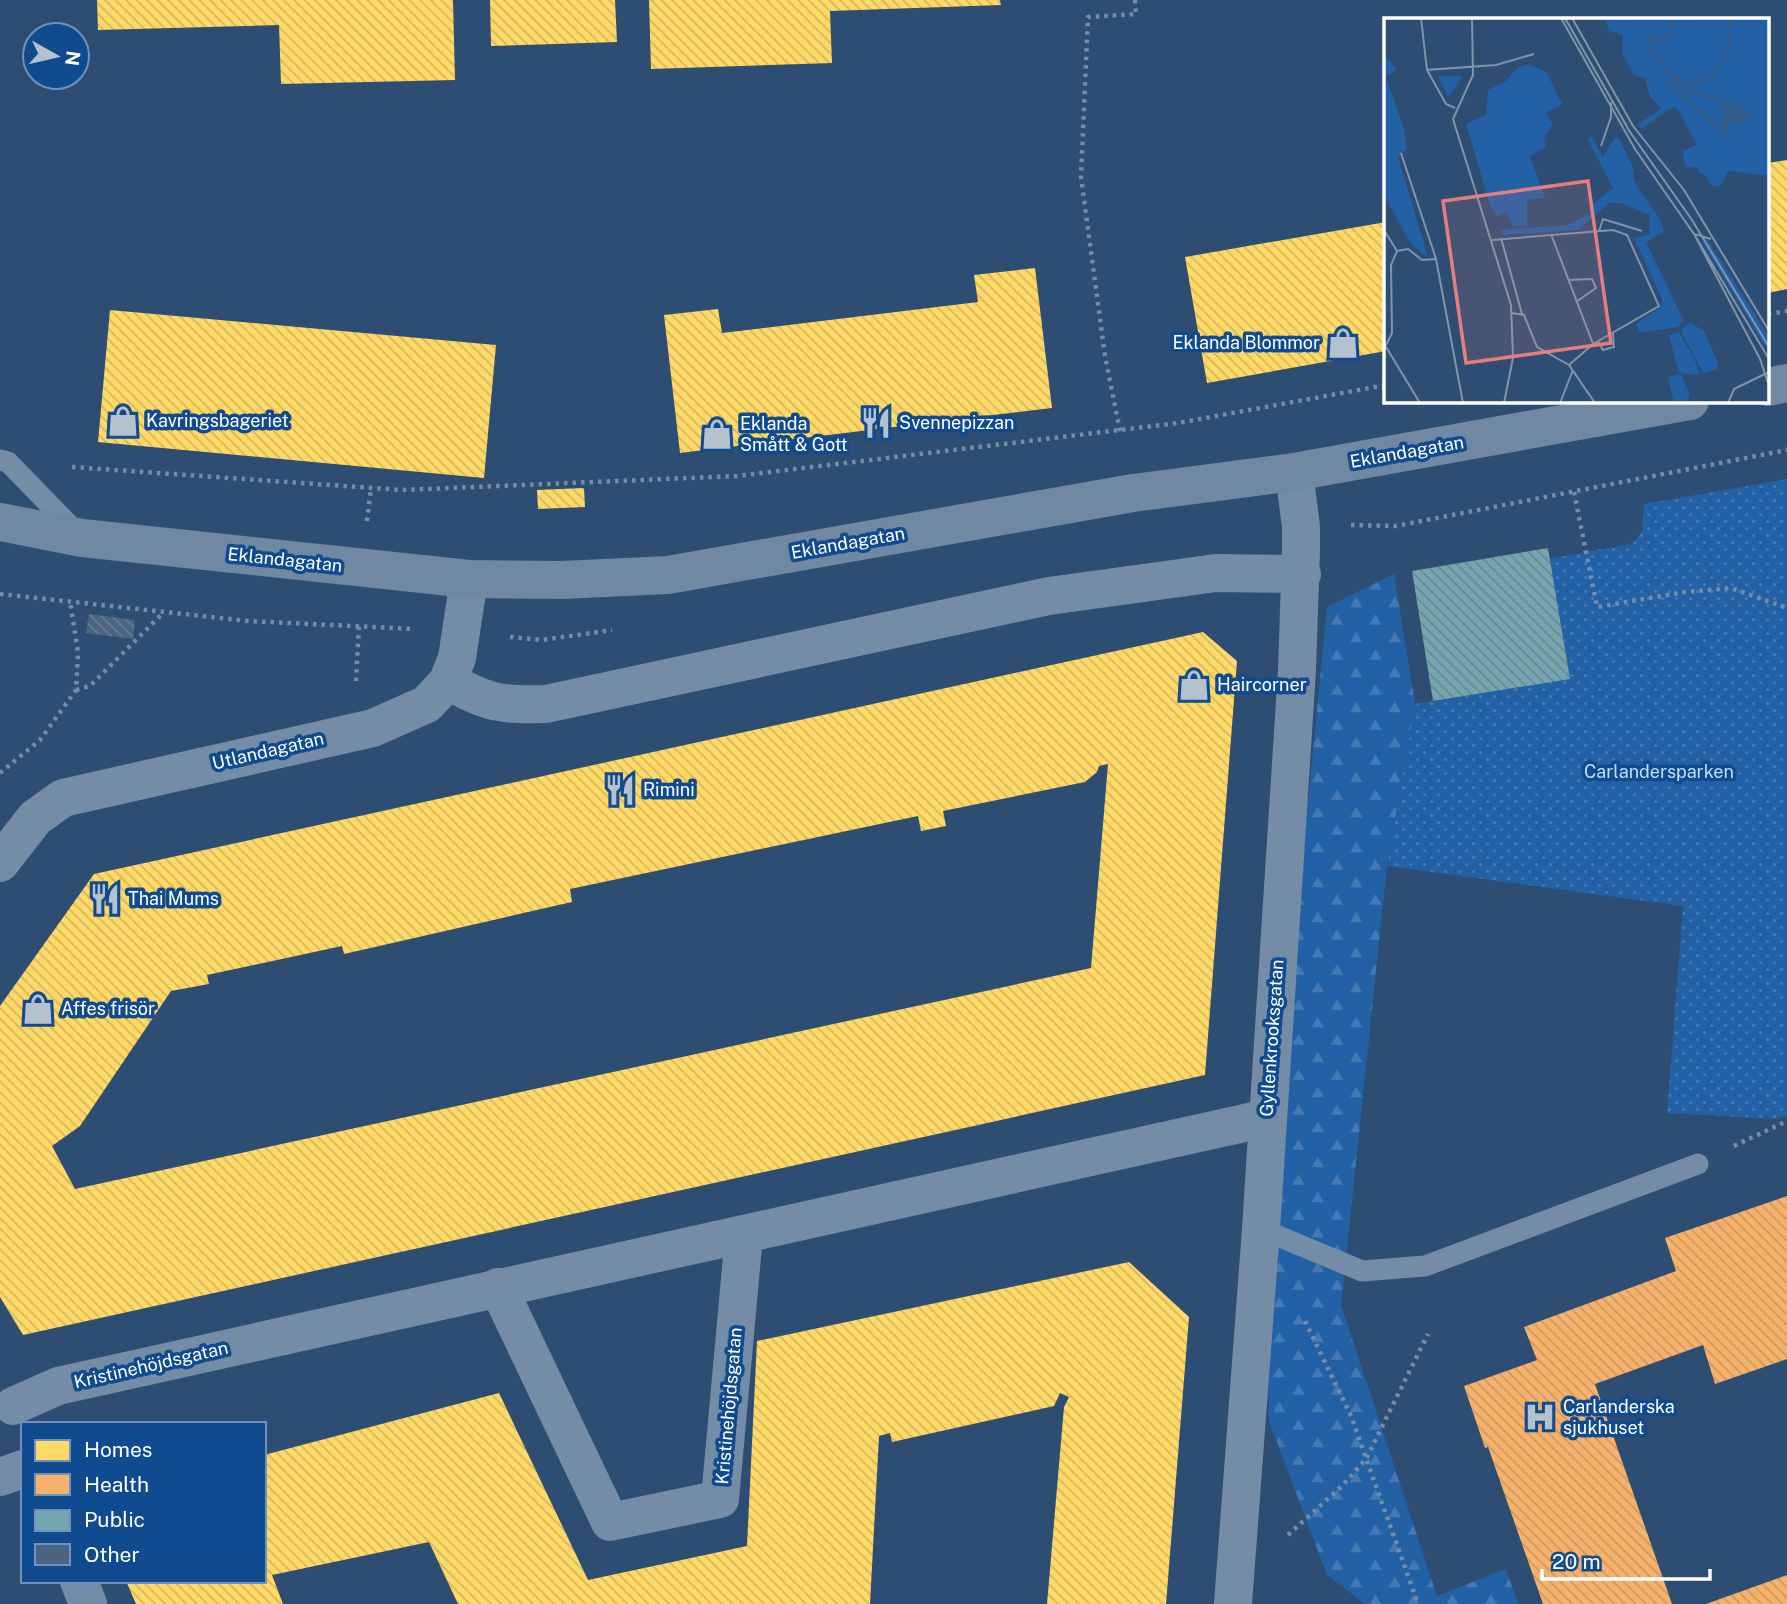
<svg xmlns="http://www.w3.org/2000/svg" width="1787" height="1604" font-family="'Public Sans',sans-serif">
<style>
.forest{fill:url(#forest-firs)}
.park{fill:url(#park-dots)}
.homes{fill:url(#homes-back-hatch);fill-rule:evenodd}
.health{fill:url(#health-back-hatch)}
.public{fill:url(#public-back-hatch)}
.building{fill:url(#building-back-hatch)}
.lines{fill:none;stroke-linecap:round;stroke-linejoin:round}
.path{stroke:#748ca6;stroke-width:4.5;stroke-dasharray:3.5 5;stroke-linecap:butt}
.lane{stroke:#748ca6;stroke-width:21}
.street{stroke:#748ca6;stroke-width:38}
.secondary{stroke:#7088a2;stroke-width:38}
.labels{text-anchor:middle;stroke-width:7;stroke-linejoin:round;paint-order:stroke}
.poi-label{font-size:18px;fill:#fff;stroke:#104a8f;text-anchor:start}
.street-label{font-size:18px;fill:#fff;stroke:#104a8f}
.park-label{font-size:18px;fill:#c0ddfd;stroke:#104a8f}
.inset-river{fill:none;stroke:#325c8c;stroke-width:3.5}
.inset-road{fill:none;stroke:#8194aa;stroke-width:2}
.view{fill:#e67e7e;fill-opacity:0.15;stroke:#e67e7e;stroke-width:3.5}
.inset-edge{fill:none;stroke:#fff;stroke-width:3.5}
</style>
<defs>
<pattern id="forest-firs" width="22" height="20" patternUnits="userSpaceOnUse" patternTransform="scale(1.75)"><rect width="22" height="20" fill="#2361a6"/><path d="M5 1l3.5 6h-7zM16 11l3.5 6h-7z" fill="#4479b3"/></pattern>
<pattern id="park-dots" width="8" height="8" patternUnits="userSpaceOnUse" patternTransform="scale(1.75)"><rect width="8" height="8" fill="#2361a6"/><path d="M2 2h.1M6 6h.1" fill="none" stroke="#4479b3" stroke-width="1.8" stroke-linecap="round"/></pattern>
<pattern id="homes-back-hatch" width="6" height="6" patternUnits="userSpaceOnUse" patternTransform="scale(1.75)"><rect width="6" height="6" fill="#ffd966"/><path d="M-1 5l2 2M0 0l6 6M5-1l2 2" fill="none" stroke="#d2b660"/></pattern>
<pattern id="health-back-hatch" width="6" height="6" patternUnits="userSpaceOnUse" patternTransform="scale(1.75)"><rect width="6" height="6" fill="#f6b26b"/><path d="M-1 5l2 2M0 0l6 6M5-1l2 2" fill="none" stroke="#cc9863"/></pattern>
<pattern id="public-back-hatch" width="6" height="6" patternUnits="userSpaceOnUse" patternTransform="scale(1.75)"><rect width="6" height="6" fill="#76a5af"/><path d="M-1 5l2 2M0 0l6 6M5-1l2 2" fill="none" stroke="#698a91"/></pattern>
<pattern id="building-back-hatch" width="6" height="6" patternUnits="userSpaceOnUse" patternTransform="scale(1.75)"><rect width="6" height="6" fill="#4a6481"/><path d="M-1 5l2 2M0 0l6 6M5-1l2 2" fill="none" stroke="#657b94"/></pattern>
</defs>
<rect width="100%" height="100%" fill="#2d4d72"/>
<path class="forest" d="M1394,574L1415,704L1387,866L1341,1305L1437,1596L1506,1569L1518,1604H1365L1327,1575L1269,1421L1267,1224L1327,607Z"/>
<path class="park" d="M1787,479V1116L1776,1119L1667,1113L1683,906L1387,866L1415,704L1570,679L1550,559L1633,543L1642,531L1644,504Z"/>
<g class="homes">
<path d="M97,0H453L455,80L281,84L279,25L98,30Z"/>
<path d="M490,0H615L617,42L491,46Z"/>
<path d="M649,0H1000L1001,5L830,11L832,63L651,69Z"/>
<path d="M1787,160V289L1768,293V163Z"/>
<path d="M1386,222V351L1207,383L1185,257Z"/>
<path d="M1035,268L1052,408L680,453L664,315L718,309L722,333L978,302L974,275Z"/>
<path d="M110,310L496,345L484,478L98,442Z"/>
<path d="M584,488L585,507L538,509L537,490Z"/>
<path d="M1203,632L1237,661L1205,1075L23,1335L0,1297V1006L94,874ZM1108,764L1091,968L75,1189L52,1146L80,1126L171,991L209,984L207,975L342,946L344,954L572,902L570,889L918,816L921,831L946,826L943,811L1085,782L1097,772L1099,766Z"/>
<path d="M1129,1262L1189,1317L1166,1604H1047L1064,1407L1069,1397L1060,1393L1054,1406L892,1442L890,1433L879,1436L870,1604H458L429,1542L272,1575L283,1604H136L126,1581H264V1455L499,1393L588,1580L747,1546L757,1341Z"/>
</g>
<g class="health">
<path d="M1787,1196V1359L1715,1384L1703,1345L1595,1384L1672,1604H1543L1488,1447L1485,1448L1464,1386L1537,1360L1524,1327L1676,1271L1665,1238Z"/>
<path d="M1787,1575V1604H1706Z"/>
</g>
<path class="public" d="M1548,548L1570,679L1433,701L1412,571Z"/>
<path class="building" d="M89,614L135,620L133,639L86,633Z"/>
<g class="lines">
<g class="path">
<path d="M1768,314L1787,311"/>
<path d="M1120,431L1105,356L1081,177L1088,17L1136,14L1135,0"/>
<path d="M72,467L402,490L737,476L1178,423L1386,385"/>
<path d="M1574,492L1597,607L1685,592L1731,588L1787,608"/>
<path d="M367,521L371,488"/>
<path d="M1351,525L1396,526L1787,450"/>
<path d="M0,594L248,621L414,629"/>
<path d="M510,637L542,640L612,630"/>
<path d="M356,681L359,624"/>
<path d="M76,690L90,686L163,613"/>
<path d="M0,773L40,740L76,690L78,652L70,601"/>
<path d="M1734,1146L1787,1121"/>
<path d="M1305,1321L1351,1416L1418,1604"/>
<path d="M1288,1535L1343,1485L1366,1459L1428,1334"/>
</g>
<g class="lane">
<path d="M0,460L8,462L78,534"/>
<path d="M1261,1229L1362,1271L1425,1266L1698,1164"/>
</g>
<g class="street">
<path d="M448,681C489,704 501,705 546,704L1049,596L1216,573L1302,574"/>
<path d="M0,863L35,818L63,798L373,728L427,704L448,681L457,658L469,579"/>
<path d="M498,1287L610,1522L720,1499L744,1235"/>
<path d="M13,1406L58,1386L1267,1118"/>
<path d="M0,1477L23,1469"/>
<path d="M79,1581L88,1604"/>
<path d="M1233,1604L1261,1229L1297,670L1301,550V527L1294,472"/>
</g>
<g class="secondary">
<path d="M1768,387L1787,383"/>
<path d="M0,522L82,538L469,579L562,580L668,575L1133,493L1294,472L1690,401"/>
</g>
</g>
<defs>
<symbol id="shop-bare" viewBox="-9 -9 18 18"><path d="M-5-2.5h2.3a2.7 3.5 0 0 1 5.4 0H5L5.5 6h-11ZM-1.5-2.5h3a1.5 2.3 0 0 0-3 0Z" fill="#b6c1ce" stroke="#104a8f" stroke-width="2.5" paint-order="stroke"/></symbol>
<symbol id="restaurant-bare" viewBox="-9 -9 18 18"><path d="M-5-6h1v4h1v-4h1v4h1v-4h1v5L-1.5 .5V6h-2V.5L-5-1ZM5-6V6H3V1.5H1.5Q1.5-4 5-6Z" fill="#b6c1ce" stroke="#104a8f" stroke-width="2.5" paint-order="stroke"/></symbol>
<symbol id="hospital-bare" viewBox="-9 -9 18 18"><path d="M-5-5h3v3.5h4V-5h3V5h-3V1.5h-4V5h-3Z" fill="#b6c1ce" stroke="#104a8f" stroke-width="2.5" paint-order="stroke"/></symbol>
</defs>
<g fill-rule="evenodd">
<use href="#shop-bare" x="1321" y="321" width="44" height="44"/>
<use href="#shop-bare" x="101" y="399" width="44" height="44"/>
<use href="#restaurant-bare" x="854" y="401" width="44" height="44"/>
<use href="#shop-bare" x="695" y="412" width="44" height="44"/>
<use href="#shop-bare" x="1172" y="663" width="44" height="44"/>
<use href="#restaurant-bare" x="598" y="768" width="44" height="44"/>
<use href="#restaurant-bare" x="83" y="877" width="44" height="44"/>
<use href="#shop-bare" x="16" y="987" width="44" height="44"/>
<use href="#hospital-bare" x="1518" y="1395" width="44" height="44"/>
</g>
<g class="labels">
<g class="poi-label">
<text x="1320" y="349" text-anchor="end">Eklanda Blommor</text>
<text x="146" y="427">Kavringsbageriet</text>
<text x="899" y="429">Svennepizzan</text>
<text x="740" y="430">Eklanda<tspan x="740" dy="21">Smått &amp; Gott</tspan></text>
<text x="1217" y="691">Haircorner</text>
<text x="643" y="796">Rimini</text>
<text x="128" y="905">Thai Mums</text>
<text x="61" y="1015">Affes frisör</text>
<text x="1563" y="1413">Carlanderska<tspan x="1563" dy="21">sjukhuset</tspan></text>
</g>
<g class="street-label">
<text transform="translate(1407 452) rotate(-10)" y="6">Eklandagatan</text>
<text transform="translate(848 543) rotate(-10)" y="6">Eklandagatan</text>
<text transform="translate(285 560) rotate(6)" y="6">Eklandagatan</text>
<text transform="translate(268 751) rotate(-13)" y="6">Utlandagatan</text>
<text transform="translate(1272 1038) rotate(-86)" y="6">Gyllenkrooksgatan</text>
<text transform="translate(151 1365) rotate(-13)" y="6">Kristinehöjdsgatan</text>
<text transform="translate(729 1406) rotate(-85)" y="6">Kristinehöjdsgatan</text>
</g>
<g class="park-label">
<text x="1659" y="778">Carlandersparken</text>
</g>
</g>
<g transform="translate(1384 18)">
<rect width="385" height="385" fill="#2d4d72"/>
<path d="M54,58H79L64,79ZM323,221L385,319V335L319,225Z" fill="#2361a6"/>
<path d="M221,0H269L303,106L291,88L257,111L254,106L277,91L266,78L261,60L250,57L239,38V17L225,13ZM0,36L13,52L2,59L20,111L23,131L14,139L44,239L28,227L0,178ZM207,118L219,139L231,119L235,120L249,150L250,163L277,203L280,213L262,224L299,301L295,309L255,315L252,306L277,289L278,281L250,220L266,216L265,197L237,185H225L194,212L120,217L116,212L183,207L208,195L205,189L229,170L204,122ZM312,127L344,152L335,169L327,167L317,150L301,149L299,133Z" fill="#2361a6"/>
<path d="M257,0H385V158L344,153L338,166L314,154L312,126L275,53L257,29ZM146,46L163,55L178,86L162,95L169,107L159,121L163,129L146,138L161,180L143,181V208H128L123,194L113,198L107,190L82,106L102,97L104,72L122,63L133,50ZM307,305L320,313L334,345L332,352L319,355L299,317L297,311ZM295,314L310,340L316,357L295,355L285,317ZM297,356L306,377L302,384L290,385L284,359Z" fill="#2361a6"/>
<path d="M334,84L360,93L363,100L358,105L348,103L340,115L336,110L340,88Z" fill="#325c8c"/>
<path class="inset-river" d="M290,0L285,19L265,20L264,28L295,68L359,91L365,97L363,103M345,115L337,114L288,67L293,60L310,66L330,56L344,35L347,0"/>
<path class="inset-road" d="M37,0L43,52M88,0L89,57L69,101L127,287L129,340L120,385M177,0L251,131L310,216L385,341M181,0L246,114L308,202L385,329M188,0L249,108L300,172L385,313M71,90L62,86L43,52L112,47L150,36M217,128L227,99V84M17,135L52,241L79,385M0,212L13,233M215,213L219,201L258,213M167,216L209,326M117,220L138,296M327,221L310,216L376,341L385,368M108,222L229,212L243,217L275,288L209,326L185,347M13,233L24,231L38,242L52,241M184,262L208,261L212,270L192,284M128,295L140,297L153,329L185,347L211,385M214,323L219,332L230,329L229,315M2,329L36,385M0,331L8,315L7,247L13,233M176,385L189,352M344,385L350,371L385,354"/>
<path class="view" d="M204,163L227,325L82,345L59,183Z"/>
<rect width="385" height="385" class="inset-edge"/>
</g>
<rect x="21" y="1422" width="245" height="161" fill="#104a8f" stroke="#7092bc" stroke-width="2"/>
<rect x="35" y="1440" width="35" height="21" fill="#ffd966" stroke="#7092bc" stroke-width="2"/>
<text x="84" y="1457" font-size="21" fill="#ffffff">Homes</text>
<rect x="35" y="1474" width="35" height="21" fill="#f6b26b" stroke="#7092bc" stroke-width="2"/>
<text x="84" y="1492" font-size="21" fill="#ffffff">Health</text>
<rect x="35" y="1510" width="35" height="21" fill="#76a5af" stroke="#7092bc" stroke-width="2"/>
<text x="84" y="1527" font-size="21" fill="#ffffff">Public</text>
<rect x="35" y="1544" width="35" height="21" fill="#4a6481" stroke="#7092bc" stroke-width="2"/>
<text x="84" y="1562" font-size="21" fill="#ffffff">Other</text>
<g transform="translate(56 56) rotate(98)"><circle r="33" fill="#104a8f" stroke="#7092bc" stroke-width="2"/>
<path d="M0-5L12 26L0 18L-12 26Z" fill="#b6c1ce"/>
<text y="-10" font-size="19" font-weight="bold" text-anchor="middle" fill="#ffffff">N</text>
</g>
<path d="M1542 1569v10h168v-10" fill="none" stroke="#ffffff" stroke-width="3.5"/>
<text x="1552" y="1569" font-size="21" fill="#ffffff" stroke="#104a8f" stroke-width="5" paint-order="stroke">20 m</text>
</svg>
